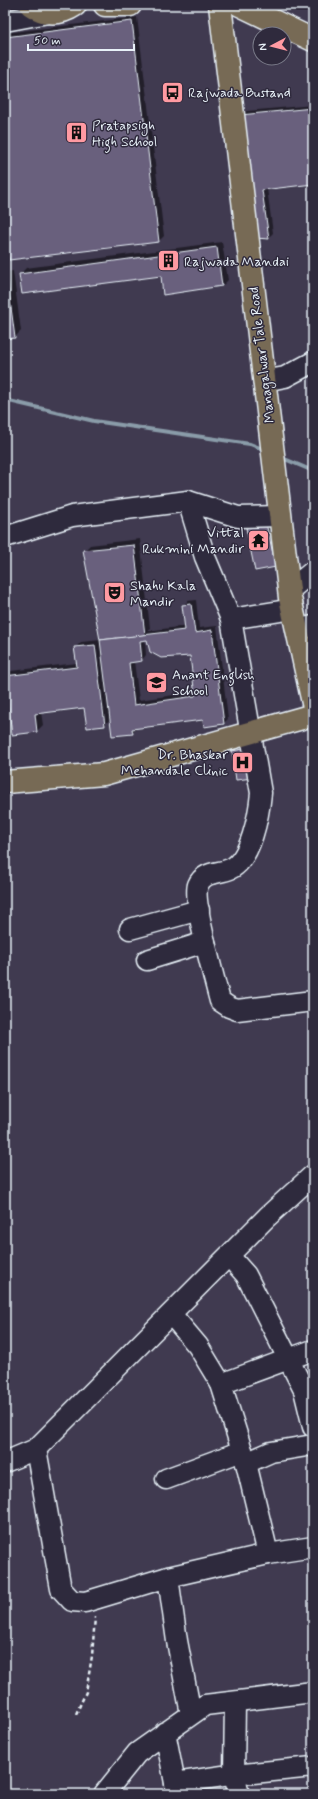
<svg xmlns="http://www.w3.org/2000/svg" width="318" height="1799" font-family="Mynerve,sans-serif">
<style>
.shadow{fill:#0007;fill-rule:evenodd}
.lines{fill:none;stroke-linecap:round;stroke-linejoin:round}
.stream{stroke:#8a9ca9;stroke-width:4}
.building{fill:#69607d;stroke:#e8f1f8;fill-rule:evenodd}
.minor-casing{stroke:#e8f1f8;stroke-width:23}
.major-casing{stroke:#e8f1f8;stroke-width:25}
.path{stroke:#e8f1f8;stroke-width:2.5;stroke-dasharray:4 3;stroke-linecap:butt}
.minor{stroke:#2f2a3d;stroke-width:20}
.major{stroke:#776a54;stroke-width:22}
.labels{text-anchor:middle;stroke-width:3;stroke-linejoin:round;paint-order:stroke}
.poi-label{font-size:14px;fill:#e8f1f8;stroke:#2f2a3d;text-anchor:start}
.street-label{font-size:14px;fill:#e8f1f8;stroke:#2f2a3d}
</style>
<rect width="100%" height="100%" fill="#403a50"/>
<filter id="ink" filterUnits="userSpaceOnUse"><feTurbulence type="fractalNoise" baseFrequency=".025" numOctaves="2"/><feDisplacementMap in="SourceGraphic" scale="8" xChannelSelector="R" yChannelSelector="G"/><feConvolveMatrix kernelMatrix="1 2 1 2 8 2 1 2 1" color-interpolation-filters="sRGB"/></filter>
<g filter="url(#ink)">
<g class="shadow">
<path d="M5,5H17L5,8Z"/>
<path d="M137,17L164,236L159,241L5,260V33Z"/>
<path d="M313,105V183L267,188L273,233L268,238L241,115L246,111Z"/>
<path d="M222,242L228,280L222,286L161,275L20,274L26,268Z"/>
<path d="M13,271L21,331L15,337L5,338V272Z"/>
<path d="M271,519L276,566L247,528L251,523Z"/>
<path d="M140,539L150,628L147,631L186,626L183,606L188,601L196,600L199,628L217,626L228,719L224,723L204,719L137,728L132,733L111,719L104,725L85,706L41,712L43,725L37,731L13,734L5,677L11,671L77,663L75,648L81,642L101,640L84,551L90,545ZM148,639L191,655L195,692L139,700L134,661L142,660L146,655L145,640Z"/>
<path d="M252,745L237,779L233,751L236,748Z"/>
</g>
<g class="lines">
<g class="stream">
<path d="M5,400L94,421L250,444L265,450"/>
<path d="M280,457L313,471"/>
</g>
</g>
<g class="building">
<path d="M132,21L159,242L9,260L5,229V37Z"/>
<path d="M313,108V184L262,190L269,239L255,238L240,115Z"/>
<path d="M5,229L9,260L5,261Z"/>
<path d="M217,247L222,286L163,295L161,276L22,294L19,274Z"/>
<path d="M5,277H7L15,338L5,339Z"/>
<path d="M266,523L276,567L255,571L246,528Z"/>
<path d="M134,545L145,635L100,640L83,550Z"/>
<path d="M191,604L195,633L212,630L224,724L204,727L203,720L132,729L133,734L112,736L100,640L185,630L182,605ZM147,640L150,652L161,658L190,656L195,696L134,705L129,663L142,661L140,641Z"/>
<path d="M95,645L105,726L87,728L84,708L35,714L37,732L12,735L5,676L77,667L74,647Z"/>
<path d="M249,748L253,778L236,780L232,751Z"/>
</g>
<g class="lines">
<defs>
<g id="minor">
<path d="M5,21L48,13"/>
<path d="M264,381L285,377L313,362"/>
<path d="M188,501L205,557L231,619L261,793C259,814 251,860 230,869C218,874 204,871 198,885C192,899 215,982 220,1001L229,1007L237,1010L313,1001"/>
<path d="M5,537L72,516L188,501L238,517L280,516"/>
<path d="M290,590L313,571"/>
<path d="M231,619L293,609"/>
<path d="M297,630L313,626"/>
<path d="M130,929L199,910"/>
<path d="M147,960L205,942"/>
<path d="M229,1256L246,1275L304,1390L313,1427"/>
<path d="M171,1314L198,1346L221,1384L246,1463L268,1554"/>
<path d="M221,1384L313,1350"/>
<path d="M36,1449L61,1589L72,1601L85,1602L168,1577L177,1641L191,1714"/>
<path d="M5,1462L36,1449L267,1217L313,1175"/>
<path d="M246,1463L271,1452L313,1445"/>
<path d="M166,1479L242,1451"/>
<path d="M168,1577L268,1554L313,1547"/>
<path d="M235,1702L234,1776L239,1794"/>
<path d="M165,1732L175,1783L176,1794"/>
<path d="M175,1783L223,1776L313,1767"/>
<path d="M104,1794L137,1753L205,1705L313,1692"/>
</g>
<g id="major">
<path d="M31,5C45,15 60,15 75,5"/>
<path d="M105,5H130"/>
<path d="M220,5L290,598L313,703"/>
<path d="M240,5L313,40"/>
<path d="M5,782L104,774L313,715"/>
</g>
</defs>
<use href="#minor" class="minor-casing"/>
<use href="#major" class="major-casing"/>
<path class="path" d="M76,1714L86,1692L92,1656L95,1617"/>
<use href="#minor" class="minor"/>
<use href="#major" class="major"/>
</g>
</g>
<defs>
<symbol id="bus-square" viewBox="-11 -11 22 22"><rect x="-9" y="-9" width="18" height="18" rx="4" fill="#ff9aa2" stroke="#2f2a3d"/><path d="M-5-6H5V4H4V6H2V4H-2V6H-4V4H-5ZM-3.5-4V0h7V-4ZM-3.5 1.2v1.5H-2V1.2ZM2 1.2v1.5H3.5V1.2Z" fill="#111"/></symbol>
<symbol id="building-square" viewBox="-11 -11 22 22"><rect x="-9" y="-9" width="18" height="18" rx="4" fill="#ff9aa2" stroke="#2f2a3d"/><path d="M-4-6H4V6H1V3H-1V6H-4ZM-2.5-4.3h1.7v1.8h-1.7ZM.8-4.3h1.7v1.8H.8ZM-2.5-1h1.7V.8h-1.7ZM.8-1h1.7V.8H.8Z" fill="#111"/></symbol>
<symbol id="temple-square" viewBox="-11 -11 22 22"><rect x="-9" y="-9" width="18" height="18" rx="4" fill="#ff9aa2" stroke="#2f2a3d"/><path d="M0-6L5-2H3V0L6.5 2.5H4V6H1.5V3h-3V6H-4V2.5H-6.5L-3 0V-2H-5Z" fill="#111"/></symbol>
<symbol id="theatre-square" viewBox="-11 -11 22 22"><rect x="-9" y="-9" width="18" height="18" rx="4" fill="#ff9aa2" stroke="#2f2a3d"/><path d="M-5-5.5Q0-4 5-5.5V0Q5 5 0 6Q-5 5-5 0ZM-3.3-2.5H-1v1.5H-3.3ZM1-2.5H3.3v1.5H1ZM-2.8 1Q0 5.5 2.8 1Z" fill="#111"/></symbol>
<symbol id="school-square" viewBox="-11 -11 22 22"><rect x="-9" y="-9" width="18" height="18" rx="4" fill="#ff9aa2" stroke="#2f2a3d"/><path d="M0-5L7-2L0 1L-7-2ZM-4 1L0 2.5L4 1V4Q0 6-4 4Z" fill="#111"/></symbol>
<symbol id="hospital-square" viewBox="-11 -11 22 22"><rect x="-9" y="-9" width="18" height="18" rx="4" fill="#ff9aa2" stroke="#2f2a3d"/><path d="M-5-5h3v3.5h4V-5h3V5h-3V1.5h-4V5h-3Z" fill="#111"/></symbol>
</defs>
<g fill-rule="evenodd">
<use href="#bus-square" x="160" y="80" width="25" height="25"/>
<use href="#building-square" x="64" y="120" width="25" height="25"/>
<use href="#building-square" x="156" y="248" width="25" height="25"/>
<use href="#temple-square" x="246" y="528" width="25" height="25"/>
<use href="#theatre-square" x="102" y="580" width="25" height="25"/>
<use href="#school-square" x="144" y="670" width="25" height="25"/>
<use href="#hospital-square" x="230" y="750" width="25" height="25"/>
</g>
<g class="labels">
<g class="poi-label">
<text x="188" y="97">Rajwada Bustand</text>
<text x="92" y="130">Pratapsigh<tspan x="92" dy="16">High School</tspan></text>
<text x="184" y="266">Rajwada Mandai</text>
<text x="244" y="537" text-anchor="end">Vittal<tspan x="244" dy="16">Rukmini Mandir</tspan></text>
<text x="130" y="590">Shahu Kala<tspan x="130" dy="16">Mandir</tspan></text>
<text x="172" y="679">Anant English<tspan x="172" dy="16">School</tspan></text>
<text x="228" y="759" text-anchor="end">Dr. Bhaskar<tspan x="228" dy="16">Mehandale Clinic</tspan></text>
</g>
<g class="street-label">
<text transform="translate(261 355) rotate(-97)" y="5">Managalwar Tale Road</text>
</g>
</g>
<rect width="318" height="1799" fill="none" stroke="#2f2a3d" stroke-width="20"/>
<rect x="10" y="10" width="298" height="1779" fill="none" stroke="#e8f1f8" stroke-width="1.5" filter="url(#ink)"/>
<g transform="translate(272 46) rotate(263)"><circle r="19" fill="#2f2a3d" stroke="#797a88"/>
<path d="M0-3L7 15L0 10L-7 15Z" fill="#ff9aa2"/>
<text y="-6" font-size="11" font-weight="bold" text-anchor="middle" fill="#e8f1f8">N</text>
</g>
<path d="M28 44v6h106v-6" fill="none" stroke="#e8f1f8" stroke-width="2"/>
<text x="34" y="44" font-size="12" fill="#e8f1f8" stroke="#2f2a3d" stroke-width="3" paint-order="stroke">50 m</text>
</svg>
